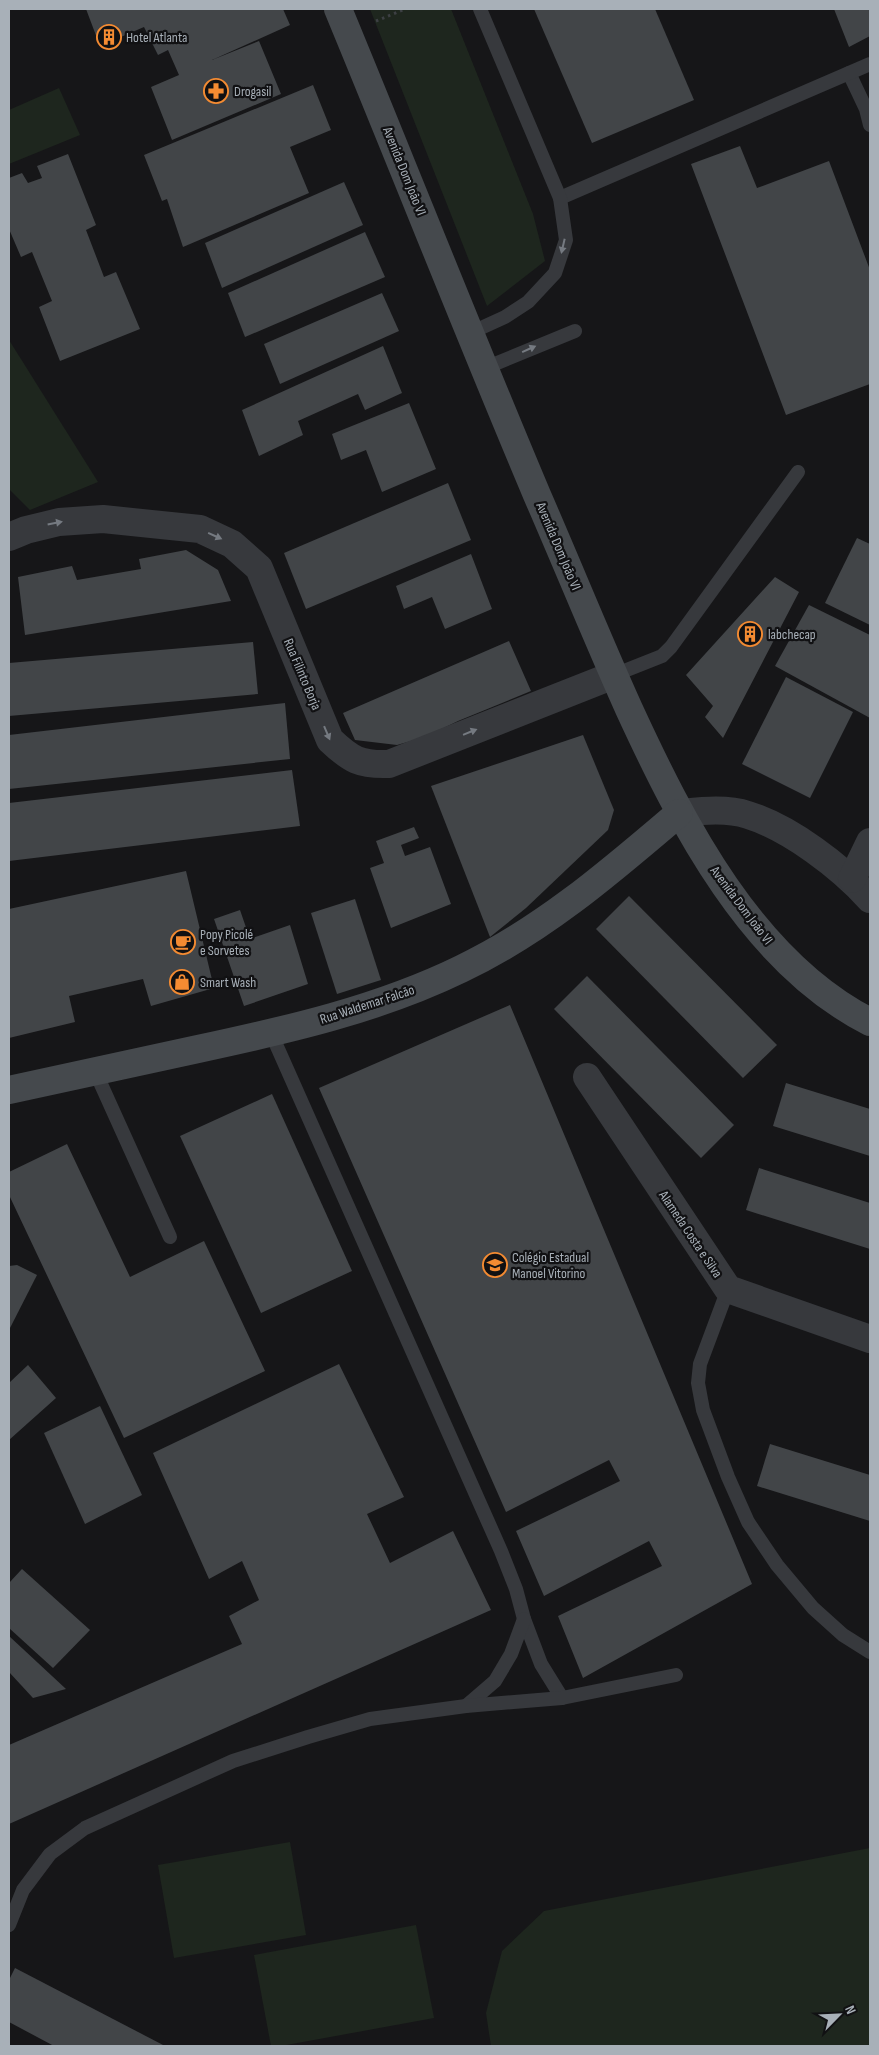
<svg xmlns="http://www.w3.org/2000/svg" width="879" height="2055" font-family="'Sofia Sans Condensed',sans-serif">
<style>
.green{fill:#1e261e}
.building{fill:#424548}
.lines{fill:none;stroke-linecap:round;stroke-linejoin:round}
.path{stroke:#3d4044;stroke-width:3;stroke-dasharray:2.5 4;stroke-linecap:butt}
.lane{stroke:#37393d;stroke-width:14}
.street{stroke:#37393d;stroke-width:28}
.secondary{stroke:#45494d;stroke-width:28}
.oneway{fill:#757a81}
.labels{text-anchor:middle;stroke-width:4.5;stroke-linejoin:round;paint-order:stroke}
.poi-label{font-size:14px;fill:#a8b0b8;stroke:#111113;text-anchor:start}
.street-label{font-size:14px;fill:#a8b0b8;stroke:#111113}
</style>
<rect width="100%" height="100%" fill="#161618"/>
<g class="green">
<path d="M370,9H451L533,214L545,261L487,306Z"/>
<path d="M59,88L80,135L9,164V110Z"/>
<path d="M9,340L98,482L30,510L9,489Z"/>
<path d="M290,1842L306,1935L174,1958L158,1865Z"/>
<path d="M870,1848V2046H491L486,2013L502,1951L544,1911Z"/>
<path d="M416,1925L434,2018L281,2046H271L254,1955Z"/>
</g>
<g class="building">
<path d="M86,9H283L290,25L212,60L259,41L281,94L172,140L151,87L179,75L168,50L158,55L144,27L100,46Z"/>
<path d="M534,9H655L694,100L592,143Z"/>
<path d="M834,9H870V36L849,47Z"/>
<path d="M313,85L331,130L290,147L309,193L183,247L167,199L162,201L144,155Z"/>
<path d="M740,146L757,188L829,161L870,270V384L786,415L691,164Z"/>
<path d="M68,154L96,225L86,230L104,277L116,272L140,329L60,361L39,307L52,301L32,252L21,257L9,229V178L22,173L28,183L42,178L37,166Z"/>
<path d="M344,182L363,225L222,288L205,243Z"/>
<path d="M365,232L385,277L245,337L228,293Z"/>
<path d="M382,293L399,331L280,384L264,344Z"/>
<path d="M383,346L402,393L365,410L358,394L298,421L303,435L259,456L242,410Z"/>
<path d="M409,403L436,469L382,492L366,450L341,460L332,434Z"/>
<path d="M448,483L471,540L306,609L284,553Z"/>
<path d="M857,538L870,544V625L825,603Z"/>
<path d="M186,550L218,570L231,601L25,635L18,577L72,566L77,580L141,569L139,559Z"/>
<path d="M471,554L492,609L445,629L432,597L404,609L396,586Z"/>
<path d="M775,577L799,592L723,738L705,717L713,706L686,675Z"/>
<path d="M809,605L870,635V718L775,666Z"/>
<path d="M509,641L531,691L458,721L425,737L397,745L355,740L343,713Z"/>
<path d="M253,642L258,694L9,716V663Z"/>
<path d="M786,677L853,712L810,798L742,764Z"/>
<path d="M285,703L290,759L9,789V735Z"/>
<path d="M583,735L614,810L608,830L526,908L490,937L431,786Z"/>
<path d="M292,770L300,826L9,861V803Z"/>
<path d="M414,827L419,838L401,845L405,856L430,847L451,904L391,928L370,868L384,863L376,841Z"/>
<path d="M186,871L214,988L151,1006L143,979L69,996L75,1022L9,1038V909Z"/>
<path d="M629,896L777,1045L743,1078L596,929Z"/>
<path d="M355,899L381,980L337,994L311,913Z"/>
<path d="M240,910L250,939L290,925L308,984L244,1006L214,919Z"/>
<path d="M587,976L734,1125L701,1158L554,1009Z"/>
<path d="M510,1005L752,1584L583,1678L558,1616L662,1566L649,1541L544,1596L516,1531L620,1481L609,1460L506,1512L319,1088Z"/>
<path d="M786,1083L870,1109V1156L773,1126Z"/>
<path d="M272,1094L352,1271L261,1313L180,1136Z"/>
<path d="M67,1144L130,1277L204,1241L265,1371L124,1438L9,1195V1172Z"/>
<path d="M759,1168L870,1203V1249L746,1210Z"/>
<path d="M17,1265L37,1275L9,1330V1266Z"/>
<path d="M339,1364L404,1497L367,1514L390,1563L453,1531L491,1610L9,1824V1745L242,1644L229,1616L259,1600L242,1561L209,1579L153,1453Z"/>
<path d="M28,1365L56,1398L9,1440V1383Z"/>
<path d="M100,1406L142,1495L85,1524L44,1433Z"/>
<path d="M770,1444L870,1475V1521L757,1486Z"/>
<path d="M22,1569L90,1630L53,1668L9,1628V1583Z"/>
<path d="M9,1636L66,1689L33,1698L9,1672Z"/>
<path d="M15,1968L165,2046H54L9,2022V1980Z"/>
</g>
<g class="lines">
<path class="path" d="M376,21L405,9"/>
<g class="lane">
<path d="M849,73L866,109L870,125"/>
<path d="M560,198L870,64"/>
<path d="M470,333L505,317L528,302L555,273L566,240L560,198L480,9"/>
<path d="M485,368L575,331"/>
<path d="M614,675L662,656L671,647L798,472"/>
<path d="M271,1033L501,1551L516,1589L524,1619L541,1664L562,1698"/>
<path d="M95,1071L170,1237"/>
<path d="M728,1289L700,1364L698,1383L703,1410L728,1477L748,1522L777,1565L813,1608L843,1635L870,1652"/>
<path d="M466,1706L495,1681L511,1654L524,1619"/>
<path d="M9,1925L23,1890L50,1854L85,1828L233,1761L308,1737L370,1719L466,1706L562,1698L676,1675"/>
</g>
<g class="street">
<path d="M9,537L26,530L59,522L103,519L200,529L232,544L259,568L330,740C351,760 360,765 389,764L614,675"/>
<path d="M679,813C701,811 726,808 748,815C790,828 841,867 870,899"/>
<path d="M852,879L870,842"/>
<path d="M587,1077L728,1289L870,1339"/>
</g>
<g class="secondary">
<path d="M338,9C405,171 469,334 537,495C568,566 597,638 629,709C682,824 752,962 870,1022"/>
<path d="M9,1090C72,1076 135,1063 198,1049C287,1030 379,1009 461,969C543,930 611,871 679,813"/>
</g>
</g>
<defs><path id="oneway-solid" d="M-6-.8H1V-3.2L6.5 0L1 3.2V.8H-6Z" transform="scale(1.25)"/></defs>
<g class="oneway">
<use href="#oneway-solid" transform="translate(563 246) rotate(103)"/>
<use href="#oneway-solid" transform="translate(529 349) rotate(-24)"/>
<use href="#oneway-solid" transform="translate(55 523) rotate(-11)"/>
<use href="#oneway-solid" transform="translate(215 536) rotate(24)"/>
<use href="#oneway-solid" transform="translate(470 732) rotate(-22)"/>
<use href="#oneway-solid" transform="translate(327 733) rotate(67)"/>
</g>
<defs>
<symbol id="building-ring" viewBox="-11 -11 22 22"><circle r="9.5" fill="#111113" stroke="#f48b32" stroke-width="1.5"/><path d="M-4-6H4V6H1V3H-1V6H-4ZM-2.5-4.3h1.7v1.8h-1.7ZM.8-4.3h1.7v1.8H.8ZM-2.5-1h1.7V.8h-1.7ZM.8-1h1.7V.8H.8Z" fill="#f48b32"/></symbol>
<symbol id="pharmacy-ring" viewBox="-11 -11 22 22"><circle r="9.5" fill="#111113" stroke="#f48b32" stroke-width="1.5"/><path d="M-2-6h4v4h4v4h-4v4h-4v-4h-4v-4h4Z" fill="#f48b32"/></symbol>
<symbol id="cafe-ring" viewBox="-11 -11 22 22"><circle r="9.5" fill="#111113" stroke="#f48b32" stroke-width="1.5"/><path d="M-5.5-4.5H6V0H3Q3 3.5 0 3.5H-2.5Q-5.5 3.5-5.5 0ZM3-3.2v2h1.7v-2ZM-6 4.5H4V6H-6Z" fill="#f48b32"/></symbol>
<symbol id="shop-ring" viewBox="-11 -11 22 22"><circle r="9.5" fill="#111113" stroke="#f48b32" stroke-width="1.5"/><path d="M-5-2.5h2.3a2.7 3.5 0 0 1 5.4 0H5L5.5 6h-11ZM-1.5-2.5h3a1.5 2.3 0 0 0-3 0Z" fill="#f48b32"/></symbol>
<symbol id="school-ring" viewBox="-11 -11 22 22"><circle r="9.5" fill="#111113" stroke="#f48b32" stroke-width="1.5"/><path d="M0-5L7-2L0 1L-7-2ZM-4 1L0 2.5L4 1V4Q0 6-4 4Z" fill="#f48b32"/></symbol>
</defs>
<g fill-rule="evenodd">
<use href="#building-ring" x="95" y="23" width="28" height="28"/>
<use href="#pharmacy-ring" x="202" y="77" width="28" height="28"/>
<use href="#building-ring" x="736" y="620" width="28" height="28"/>
<use href="#cafe-ring" x="169" y="928" width="28" height="28"/>
<use href="#shop-ring" x="168" y="968" width="28" height="28"/>
<use href="#school-ring" x="481" y="1251" width="28" height="28"/>
</g>
<g class="labels">
<g class="poi-label">
<text x="126" y="42">Hotel Atlanta</text>
<text x="234" y="96">Drogasil</text>
<text x="768" y="639">labchecap</text>
<text x="200" y="939">Popy Picolé<tspan x="200" dy="16">e Sorvetes</tspan></text>
<text x="200" y="987">Smart Wash</text>
<text x="512" y="1262">Colégio Estadual<tspan x="512" dy="16">Manoel Vitorino</tspan></text>
</g>
<g class="street-label">
<text transform="translate(405 171) rotate(68)" y="5">Avenida Dom João VI</text>
<text transform="translate(559 546) rotate(67)" y="5">Avenida Dom João VI</text>
<text transform="translate(303 674) rotate(67)" y="5">Rua Filinto Borja</text>
<text transform="translate(742 905) rotate(53)" y="5">Avenida Dom João VI</text>
<text transform="translate(367 1004) rotate(-18)" y="5">Rua Waldemar Falcão</text>
<text transform="translate(691 1234) rotate(56)" y="5">Alameda Costa e Silva</text>
</g>
</g>
<rect width="879" height="2055" fill="none" stroke="#a8b0b8" stroke-width="20"/>
<g transform="translate(839 2015) rotate(66)" stroke="#111113" stroke-width="4" paint-order="stroke">
<path d="M0-4L9 19L0 12L-9 19Z" fill="#a8b0b8"/>
<text y="-8" font-size="14" font-weight="bold" text-anchor="middle" fill="#a8b0b8">N</text>
</g>
</svg>
